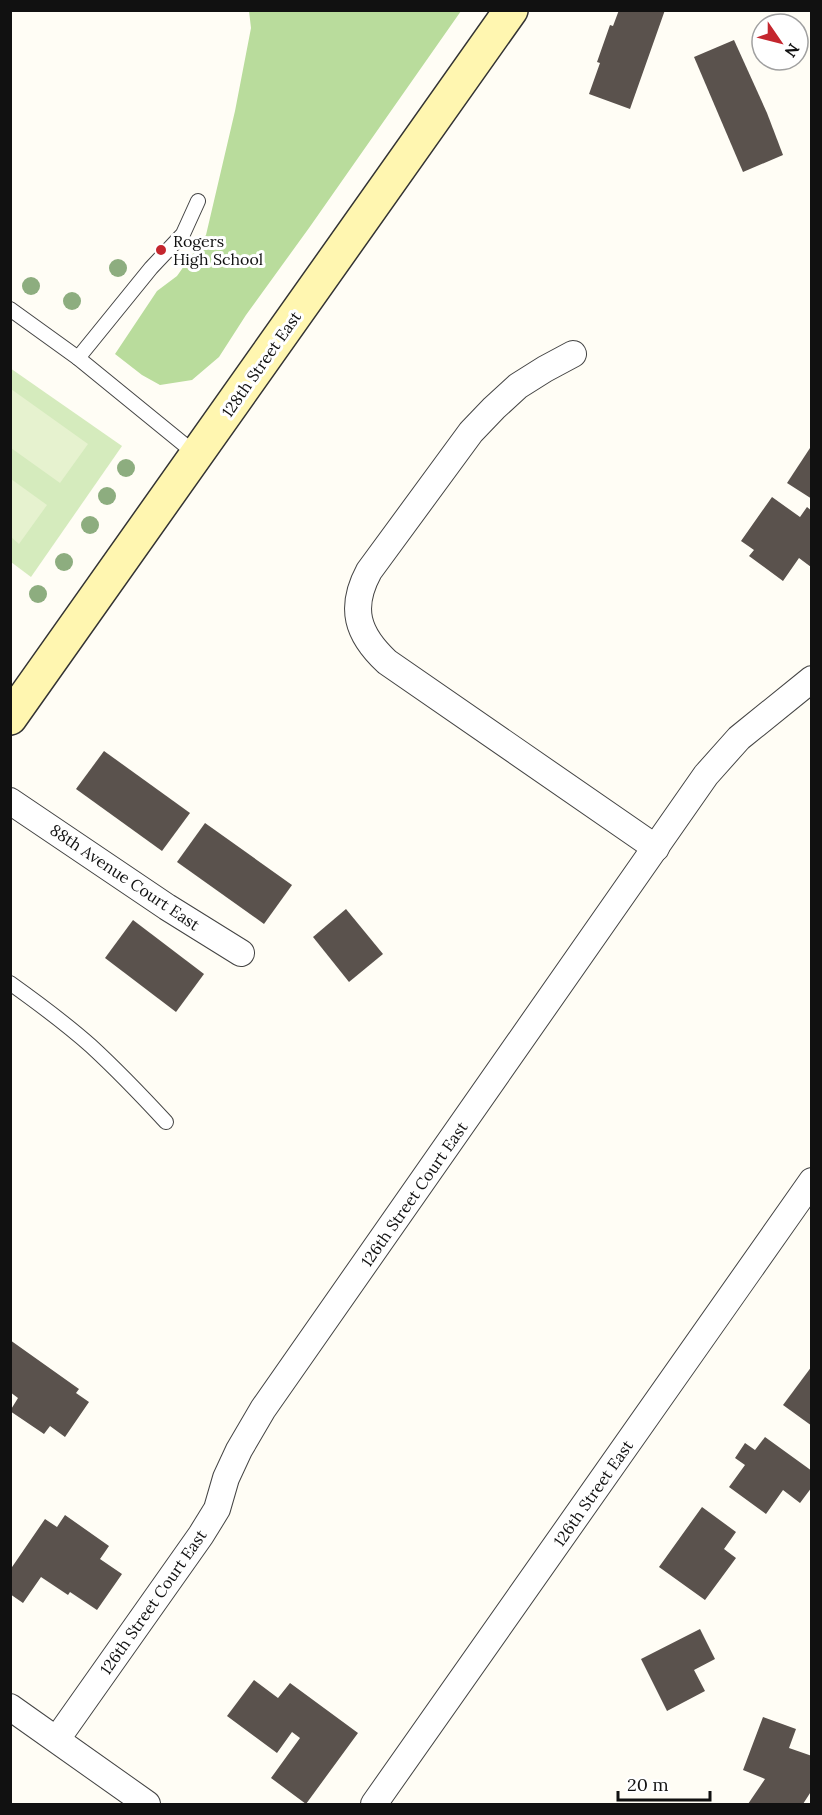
<svg xmlns="http://www.w3.org/2000/svg" width="822" height="1815" font-family="Lora,serif">
<style>
.green{fill:#d5ebbd}
.forest{fill:#b9dc9c}
.pitch{fill:#e6f2cf}
.building{fill:#5a524d}
.lines{fill:none;stroke-linecap:round;stroke-linejoin:round}
.lane-casing{stroke:#444;stroke-width:16}
.street-casing{stroke:#444;stroke-width:28}
.secondary-casing{stroke:#333;stroke-width:36}
.lane{stroke:#fff;stroke-width:14}
.street{stroke:#fff;stroke-width:26}
.secondary{stroke:#fff6b0;stroke-width:33}
.tree{fill:#8dad7f}
.poi-dot{fill:#c4262e;stroke:#fff;stroke-width:2}
.labels{text-anchor:middle;stroke-width:6;stroke-linejoin:round;paint-order:stroke}
.poi-label{font-size:16px;fill:#111;stroke:#fff;text-anchor:start}
.street-label{font-size:16px;fill:#111;stroke:#fff}
</style>
<rect width="100%" height="100%" fill="#fffdf5"/>
<path class="green" d="M10,368L122,446L31,577L11,562Z"/>
<path class="forest" d="M249,11H461L309,228L246,315L219,357L192,380L160,385L142,375L115,354L157,291L177,276L206,235L235,111L251,28Z"/>
<g class="pitch">
<path d="M11,389L88,444L60,483L11,448Z"/>
<path d="M11,479L47,505L19,544L11,537Z"/>
</g>
<g class="building">
<path d="M619,10H665L630,109L589,94L600,63L597,62L610,25L613,26Z"/>
<path d="M734,40L767,113L783,155L743,172L694,57Z"/>
<path d="M812,445V499L787,483Z"/>
<path d="M772,497L800,517L807,507L812,511V565L811,567L799,558L783,581L749,556L754,550L741,541Z"/>
<path d="M104,751L190,813L162,851L76,789Z"/>
<path d="M205,823L292,885L264,924L177,862Z"/>
<path d="M346,909L383,954L349,982L313,937Z"/>
<path d="M133,920L204,974L176,1012L105,958Z"/>
<path d="M10,1340L79,1389L76,1393L89,1402L65,1437L50,1426L44,1434L10,1411L18,1398L10,1392Z"/>
<path d="M812,1366V1426L783,1405Z"/>
<path d="M765,1437L812,1471V1487L800,1503L783,1490L766,1514L729,1487L745,1465L735,1458L745,1443L755,1450Z"/>
<path d="M702,1507L736,1532L724,1549L736,1558L705,1600L659,1567Z"/>
<path d="M65,1515L109,1546L100,1559L122,1574L97,1610L70,1592L68,1595L41,1577L23,1603L10,1594V1570L45,1519L57,1527Z"/>
<path d="M700,1629L715,1659L694,1670L705,1691L667,1711L641,1659Z"/>
<path d="M254,1680L278,1698L290,1683L358,1733L306,1804L271,1778L300,1738L292,1732L277,1753L227,1716Z"/>
<path d="M763,1717L796,1729L789,1748L812,1756V1790L803,1804H748L765,1779L743,1770Z"/>
</g>
<g class="lines">
<defs>
<g id="lane">
<path d="M10,309L78,358"/>
<path d="M197,455L78,358L151,268L183,234L198,201"/>
<path d="M10,983C38,1003 65,1023 91,1046C117,1070 142,1096 166,1122"/>
</g>
<g id="street">
<path d="M573,354L545,369L518,386L494,408L471,432L369,571C349,608 357,634 387,662L656,848"/>
<path d="M10,801L167,907L241,953"/>
<path d="M10,1707L147,1804"/>
<path d="M57,1739L201,1535L217,1509L226,1478L239,1450L263,1409L706,775L739,738L812,679"/>
<path d="M374,1804L812,1181"/>
</g>
<path id="secondary" d="M10,718L511,10"/>
</defs>
<use href="#lane" class="lane-casing"/>
<use href="#street" class="street-casing"/>
<use href="#secondary" class="secondary-casing"/>
<use href="#lane" class="lane"/>
<use href="#street" class="street"/>
<use href="#secondary" class="secondary"/>
</g>
<g class="tree">
<circle cx="118" cy="268" r="9"/>
<circle cx="31" cy="286" r="9"/>
<circle cx="72" cy="301" r="9"/>
<circle cx="126" cy="468" r="9"/>
<circle cx="107" cy="496" r="9"/>
<circle cx="90" cy="525" r="9"/>
<circle cx="64" cy="562" r="9"/>
<circle cx="38" cy="594" r="9"/>
</g>
<circle class="poi-dot" cx="161" cy="250" r="6"/>
<g class="labels">
<g class="poi-label">
<text x="173" y="247">Rogers<tspan x="173" dy="18">High School</tspan></text>
</g>
<g class="street-label">
<text transform="translate(261 364) rotate(-55)" y="6">128th Street East</text>
<text transform="translate(125 877) rotate(34)" y="6">88th Avenue Court East</text>
<text transform="translate(414 1194) rotate(-55)" y="6">126th Street Court East</text>
<text transform="translate(593 1493) rotate(-55)" y="6">126th Street East</text>
<text transform="translate(153 1602) rotate(-55)" y="6">126th Street Court East</text>
</g>
</g>
<rect width="822" height="1815" fill="none" stroke="#111111" stroke-width="24"/>
<g transform="translate(780 42) rotate(125)"><circle r="28" fill="#ffffff" stroke="#a0a0a0" stroke-width="1.5"/>
<path d="M0-4.5L10 22L0 15L-10 22Z" fill="#c4262e"/>
<text y="-9" font-size="16" font-weight="bold" text-anchor="middle" fill="#111111">N</text>
</g>
<path d="M618 1791v9h92v-9" fill="none" stroke="#111111" stroke-width="3"/>
<text x="627" y="1791" font-size="18" fill="#111111" stroke="#ffffff" stroke-width="4.5" paint-order="stroke">20 m</text>
</svg>
